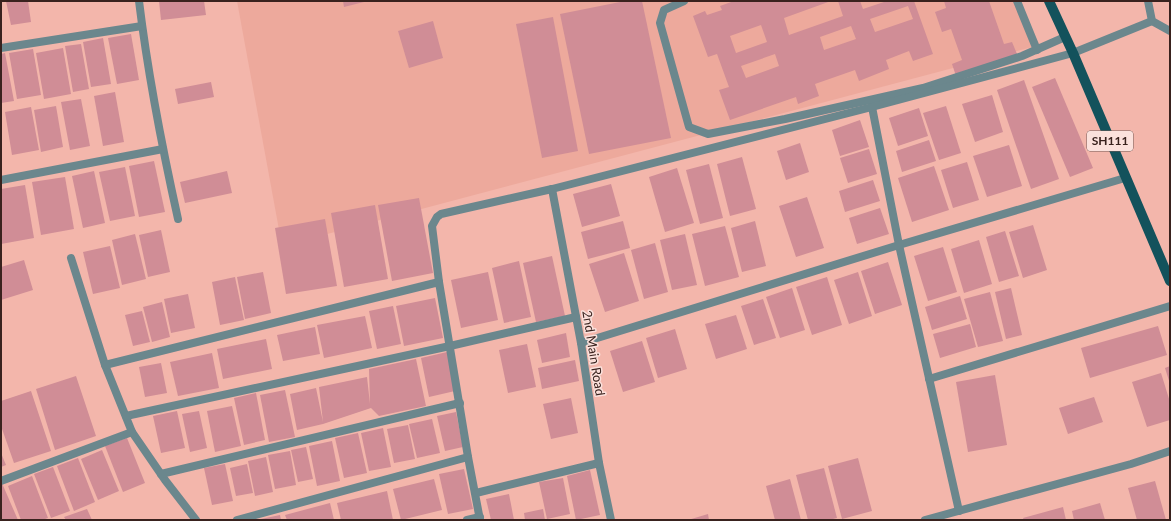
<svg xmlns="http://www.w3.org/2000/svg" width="1171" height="521" font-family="Lato,sans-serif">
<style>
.built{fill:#eda99c}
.building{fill:#d08d96;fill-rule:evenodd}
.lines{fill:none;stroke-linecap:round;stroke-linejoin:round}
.service{stroke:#6b878d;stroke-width:8}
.minor{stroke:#6b878d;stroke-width:8}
.primary{stroke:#13525c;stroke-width:10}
.labels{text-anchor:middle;stroke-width:3;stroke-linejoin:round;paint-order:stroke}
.shield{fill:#fbe1dc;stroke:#735b57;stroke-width:1}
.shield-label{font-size:12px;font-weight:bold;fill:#39221e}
.street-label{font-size:13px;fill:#39221e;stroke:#fbe1dc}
</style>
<rect width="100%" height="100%" fill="#f3b6ab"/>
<path class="built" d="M237,1H1014L1040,45L282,246Z"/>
<g class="building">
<path d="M6,1H28L31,22L11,25Z"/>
<path d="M159,1H204L206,15L161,20Z"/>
<path d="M343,1H364V2L344,7Z"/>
<path d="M625,1H642L671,138L589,154L560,14Z"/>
<path d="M734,1H831L784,18L789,35L843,16L838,1H860L863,9L887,1H914L933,54L913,61L909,51L886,60L889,69L859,81L855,70L815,84L819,96L798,104L796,97L730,120L719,90L729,87L717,54L708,57L693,16L705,11L707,15L722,10L720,6ZM908,6L913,19L875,32L870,19ZM761,25L767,42L736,53L730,36ZM851,26L856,39L824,50L820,37ZM775,54L779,66L746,78L741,66Z"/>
<path d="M944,1H989L1004,44L1012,42L1017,54L956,76L952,64L962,60L951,29L942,32L935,12L946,8Z"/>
<path d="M553,17L578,151L542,158L516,24Z"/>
<path d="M433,21L443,58L409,68L398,31Z"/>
<path d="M131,34L139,80L117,84L108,38Z"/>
<path d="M103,38L111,84L91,87L83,42Z"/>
<path d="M81,44L89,89L73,92L65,46Z"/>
<path d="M63,48L71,94L44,99L36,53Z"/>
<path d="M33,49L41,95L17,99L9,53Z"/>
<path d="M5,53L14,101L1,103V54Z"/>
<path d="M1055,78L1093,168L1070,177L1032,87Z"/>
<path d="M1024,80L1059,179L1031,189L997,90Z"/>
<path d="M211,82L214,97L178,104L175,89Z"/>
<path d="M115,92L124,142L103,146L94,96Z"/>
<path d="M992,95L1003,132L975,142L962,104Z"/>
<path d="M81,99L90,146L70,150L61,102Z"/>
<path d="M56,106L63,147L41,152L34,110Z"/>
<path d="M946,106L961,153L939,160L923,113Z"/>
<path d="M31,107L39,150L12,155L5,112Z"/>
<path d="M919,108L928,136L898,146L889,118Z"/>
<path d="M860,120L869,147L840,156L832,130Z"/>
<path d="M929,140L936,161L902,172L896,151Z"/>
<path d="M800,143L809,172L786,180L777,151Z"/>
<path d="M1009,145L1022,186L987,197L973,156Z"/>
<path d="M869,149L877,174L848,183L840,158Z"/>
<path d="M742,157L756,209L730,216L717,164Z"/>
<path d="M154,161L165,212L139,217L129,166Z"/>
<path d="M967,162L979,200L953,208L941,170Z"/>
<path d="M709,164L723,218L700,224L686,170Z"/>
<path d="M934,166L949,210L912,222L898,178Z"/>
<path d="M125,167L135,216L110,221L99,172Z"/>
<path d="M677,168L694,223L665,232L649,177Z"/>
<path d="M94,171L105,223L83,228L72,176Z"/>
<path d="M227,171L232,193L185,203L180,182Z"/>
<path d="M65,177L74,229L41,235L32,182Z"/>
<path d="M873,180L880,201L845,212L839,191Z"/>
<path d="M611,184L620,216L582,227L573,194Z"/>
<path d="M25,185L34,238L1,244V189Z"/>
<path d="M807,197L824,248L796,257L779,206Z"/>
<path d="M419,198L433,273L392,281L378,205Z"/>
<path d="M375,205L388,279L344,287L331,213Z"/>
<path d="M880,208L889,234L857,244L849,218Z"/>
<path d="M325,219L337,286L286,294L275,228Z"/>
<path d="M623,221L630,248L588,259L581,232Z"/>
<path d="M755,221L766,266L742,272L731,228Z"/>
<path d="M1033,225L1047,270L1023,278L1009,232Z"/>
<path d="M725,226L739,277L705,286L692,234Z"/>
<path d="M161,230L170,272L148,277L139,235Z"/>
<path d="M1005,231L1019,276L999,282L986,237Z"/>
<path d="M135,234L146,279L122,285L112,240Z"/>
<path d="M685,234L697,285L672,290L660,240Z"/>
<path d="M979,240L992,284L964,293L951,249Z"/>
<path d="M655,243L668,292L644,299L631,250Z"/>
<path d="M110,246L120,288L93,294L83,252Z"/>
<path d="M943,247L957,292L928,301L914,256Z"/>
<path d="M624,253L639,301L605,312L589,264Z"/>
<path d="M552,256L565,316L536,322L523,263Z"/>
<path d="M24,260L33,290L1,300V267Z"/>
<path d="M519,261L531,317L504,323L492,268Z"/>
<path d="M888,262L902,305L875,314L861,271Z"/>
<path d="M263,272L271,313L245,319L237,277Z"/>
<path d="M488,272L498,320L461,328L451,280Z"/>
<path d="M858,272L872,316L849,324L834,280Z"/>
<path d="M235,277L244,320L220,325L212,282Z"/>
<path d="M827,277L842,325L812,335L796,287Z"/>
<path d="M792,288L805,330L780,338L766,297Z"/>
<path d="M1011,288L1022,335L1006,339L995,292Z"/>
<path d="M990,292L1003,341L978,347L964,299Z"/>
<path d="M188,294L195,328L171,333L164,299Z"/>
<path d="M960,296L967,319L932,330L925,307Z"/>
<path d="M435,298L443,338L404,346L396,306Z"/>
<path d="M763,299L776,338L754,345L741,306Z"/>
<path d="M162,302L170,337L152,342L143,307Z"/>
<path d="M393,306L401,344L377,349L369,311Z"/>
<path d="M142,311L150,342L133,346L125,315Z"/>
<path d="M736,315L747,349L716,359L705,324Z"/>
<path d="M365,316L372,348L324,358L317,325Z"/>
<path d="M970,324L976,347L940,358L933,334Z"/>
<path d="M1158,326L1167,355L1090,378L1081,348Z"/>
<path d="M315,327L320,354L283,361L277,335Z"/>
<path d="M675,329L687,369L658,378L646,338Z"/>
<path d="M566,333L570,357L542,363L537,340Z"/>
<path d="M266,339L272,369L223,379L217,349Z"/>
<path d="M642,341L655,382L623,392L610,351Z"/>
<path d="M527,344L536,387L508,393L499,350Z"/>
<path d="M447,352L455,391L429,397L421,358Z"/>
<path d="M212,353L219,388L178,396L170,362Z"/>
<path d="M416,359L426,406L379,416L371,408L323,424L297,430L290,394L316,388L323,422L319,387L367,377L370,404L369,369Z"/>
<path d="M575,360L579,381L542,389L538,368Z"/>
<path d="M161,363L167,393L145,397L139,367Z"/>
<path d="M1170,366V384L1165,368Z"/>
<path d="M1161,373L1170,402V420L1147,427L1132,382Z"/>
<path d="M995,375L1007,445L968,452L956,382Z"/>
<path d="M76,376L96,436L55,450L36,389Z"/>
<path d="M285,390L295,437L269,442L260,395Z"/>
<path d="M31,391L51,451L14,463L1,426V401Z"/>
<path d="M256,393L265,440L244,445L234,398Z"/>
<path d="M1094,397L1103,422L1068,434L1059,408Z"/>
<path d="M571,398L578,433L551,439L543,404Z"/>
<path d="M232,406L241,446L215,452L207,411Z"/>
<path d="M177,411L185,448L161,453L153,416Z"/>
<path d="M199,411L207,448L190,452L182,414Z"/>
<path d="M456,412L463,447L445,451L437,416Z"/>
<path d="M432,419L440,453L417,458L409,424Z"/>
<path d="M408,425L415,459L394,463L387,429Z"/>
<path d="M383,428L391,467L369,471L361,433Z"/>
<path d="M358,433L367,473L344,478L335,438Z"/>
<path d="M127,438L145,483L123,492L105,446Z"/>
<path d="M332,441L340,481L317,486L309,446Z"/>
<path d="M306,447L313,479L298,482L291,450Z"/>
<path d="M102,450L119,491L98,500L81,459Z"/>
<path d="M290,451L296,485L275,489L268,455Z"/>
<path d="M1,453L6,465L1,467Z"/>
<path d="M266,457L273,492L255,496L248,461Z"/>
<path d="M78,458L95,502L74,511L57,466Z"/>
<path d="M858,458L872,511L842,519L828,466Z"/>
<path d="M225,464L233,501L212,505L204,468Z"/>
<path d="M247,464L253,493L236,496L230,468Z"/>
<path d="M53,467L70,511L51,518L34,474Z"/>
<path d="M824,468L837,518L829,520H808L796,475Z"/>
<path d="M464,469L473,509L448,514L439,474Z"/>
<path d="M590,470L600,515L576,520L567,476Z"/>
<path d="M32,476L48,518L42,520H21L8,486Z"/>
<path d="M563,478L570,514L547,519L539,482Z"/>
<path d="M434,479L442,510L401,520L393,489Z"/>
<path d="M790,479L801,520H775L766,486Z"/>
<path d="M1,481L18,520H1Z"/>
<path d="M1155,481L1166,520H1137L1128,488Z"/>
<path d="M387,491L393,520H341L337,503Z"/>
<path d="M509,494L514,520H491L486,499Z"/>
<path d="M330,503L334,520H287L285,515Z"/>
<path d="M1100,503L1105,520H1074L1072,511Z"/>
<path d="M1063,507L1066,520H1024L1023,518Z"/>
<path d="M87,509L92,520H66L64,517Z"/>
<path d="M543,509L545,520H525L524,513Z"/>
<path d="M708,514L709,520H688Z"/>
<path d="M280,515L281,520H261V519Z"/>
</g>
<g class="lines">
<g class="service">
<path d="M684,1L664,10L660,23L689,127L708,134L785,119L923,88L1022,56L1065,37"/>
<path d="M1017,1L1037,50"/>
<path d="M1148,1L1152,21L1170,31"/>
<path d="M1073,53L1152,21"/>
</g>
<g class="minor">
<path d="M139,1C148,75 162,147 178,219"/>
<path d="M1,48L142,26"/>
<path d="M872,107L899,245L959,511"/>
<path d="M1,180L163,149"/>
<path d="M552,189L581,343L599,463L611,520"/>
<path d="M71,258L105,365L132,432L165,480L196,520"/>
<path d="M439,282L432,226L437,217L441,214L552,189L872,107L1073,53"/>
<path d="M581,343L899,245L1125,178"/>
<path d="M105,365L439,282L468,457L480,520"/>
<path d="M929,379L1170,306"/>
<path d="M126,416L450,346L576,317"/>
<path d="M161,474L460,403"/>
<path d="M1,481L132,432"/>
<path d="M476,493L599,463"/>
<path d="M237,520L468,457"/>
<path d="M467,520L480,517"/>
<path d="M925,520L1131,464L1170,451"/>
</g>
<path class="primary" d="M1049,1L1073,53L1170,281"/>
</g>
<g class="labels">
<rect class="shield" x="1087" y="131" width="46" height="20" rx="3"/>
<g class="shield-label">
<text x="1110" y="145">SH111</text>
</g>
<g class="street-label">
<text transform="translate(594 353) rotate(81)" y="5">2nd Main Road</text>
</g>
</g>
<rect width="1171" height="521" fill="none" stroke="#39221e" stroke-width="4"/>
</svg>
